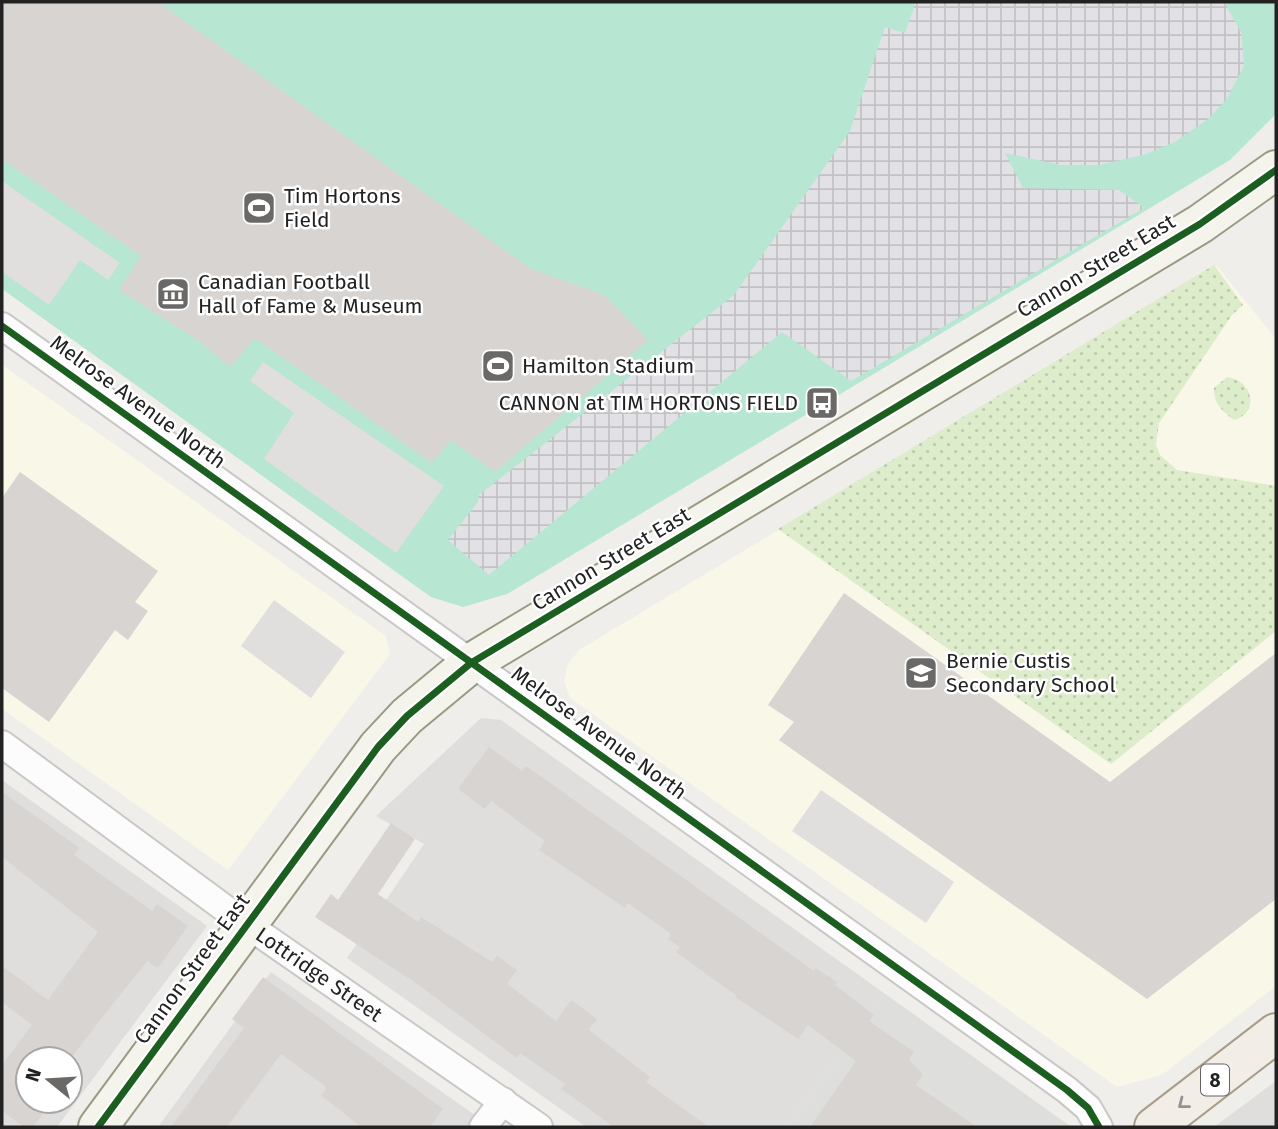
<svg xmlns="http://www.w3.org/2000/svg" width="1278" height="1129" font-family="'Fira Sans',sans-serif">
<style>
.residential{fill:#dfdedc;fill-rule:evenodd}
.education{fill:#f8f7e8}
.religious{fill:#dededc}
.grass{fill:url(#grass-dots)}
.pitch{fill:#b7e6d2}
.parking{fill:#e0dfde}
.plaza{fill:url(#plaza-grid)}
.building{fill:#d7d4d2}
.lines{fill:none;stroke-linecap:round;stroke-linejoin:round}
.minor-casing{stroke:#c9c8c7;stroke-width:30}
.secondary-casing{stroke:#999a82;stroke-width:42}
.primary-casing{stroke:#a79c86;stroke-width:42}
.minor{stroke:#fdfcfc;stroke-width:26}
.secondary{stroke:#f4f4ed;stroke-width:38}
.primary{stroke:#f3ede7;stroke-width:38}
.cycleway-casing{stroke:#fff;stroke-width:11}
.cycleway{stroke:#1b5e20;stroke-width:7}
.oneway{stroke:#95928e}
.labels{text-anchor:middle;stroke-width:5;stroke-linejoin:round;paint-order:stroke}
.shield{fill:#fff;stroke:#646464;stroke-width:2}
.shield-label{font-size:19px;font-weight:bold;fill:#222}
.poi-label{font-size:21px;fill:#222;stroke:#fff;text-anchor:start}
.street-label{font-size:21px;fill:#222;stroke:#fff}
</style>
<defs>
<pattern id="grass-dots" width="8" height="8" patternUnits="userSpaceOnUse" patternTransform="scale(1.75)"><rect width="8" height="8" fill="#ddeccb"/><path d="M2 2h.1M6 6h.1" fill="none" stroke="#bdcaae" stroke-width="1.8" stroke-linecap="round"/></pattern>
<pattern id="plaza-grid" width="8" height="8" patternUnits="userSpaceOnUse" patternTransform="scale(1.75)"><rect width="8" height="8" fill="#e2e1e5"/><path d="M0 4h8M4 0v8" fill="none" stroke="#c2c1c4"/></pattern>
</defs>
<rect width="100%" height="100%" fill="#f0eeeb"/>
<g class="residential">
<path d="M481,718L501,720L884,993L788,1127H586L347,958L424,844L376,816Z"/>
<path d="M2,780L207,926L57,1127H2ZM28,1059H70V1101H28Z"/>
<path d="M271,972L492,1127H158Z"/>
<path d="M1276,1081V1127H1214Z"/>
</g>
<g class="education">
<path d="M1217,266L1276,339V986L1162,1075L1117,1087L570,698L564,682L568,664L579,650Z"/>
<path d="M2,365L386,636L390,654L228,870L2,709Z"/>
</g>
<path class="religious" d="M884,993L1070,1126L788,1127Z"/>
<g class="grass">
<path d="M1214,265L1243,305L1232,315L1159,423L1156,445L1160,455L1177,470L1276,486V631L1111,764L778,529Z"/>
<path d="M1227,377C1253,380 1260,413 1234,420C1223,412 1213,403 1214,388Z"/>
</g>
<path class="pitch" d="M2,2H1276V114L1230,160L507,594L463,607L431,597L2,289Z"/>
<g class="parking">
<path d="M2,181L120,263L108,280L80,260L49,305L2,272Z"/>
<path d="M263,362L444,486L396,553L264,459L294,413L250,381Z"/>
<path d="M274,600L345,652L311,698L241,646Z"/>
<path d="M821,790L954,882L926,923L792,831Z"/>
</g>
<path class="plaza" d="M916,2H1224L1241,32L1244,66L1226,100L1208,119L1175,142L1143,155L1099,165H1061L1005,153L1023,188L1119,190L1144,208L851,381L782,332L489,575L448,540L478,502L479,495L734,295L850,131L885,27L905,33Z"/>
<g class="building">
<path d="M2,2H158L531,269L603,294L648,340L495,472L451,440L432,463L255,338L230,367L199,341L119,290L141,256L2,159Z"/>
<path d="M20,472L158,571L135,602L148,611L128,640L115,630L49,722L2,688V498Z"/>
<path d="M844,593L1110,782L1276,653V899L1147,999L779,740L794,722L768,705Z"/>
<path d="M489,747L522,771L526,766L814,971L816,968L837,982L835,985L874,1015L869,1021L914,1052L909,1060L923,1074L916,1085L977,1127H810L856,1061L808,1025L798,1039L735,997L736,995L676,952L680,947L668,939L671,934L628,903L625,908L539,850L545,841L491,801L485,809L458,789Z"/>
<path d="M2,792L79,848L74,855L152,911L157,904L188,926L158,968L147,961L101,1019L71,1058L79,1063L70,1076V1059H28V1101H52L33,1127H24L2,1111V1065L32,1025L2,1002V966L48,1000L98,932L2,857Z"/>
<path d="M391,823L415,839L378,894L418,922L421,917L492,962L497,956L517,970L507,984L556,1021L571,1000L597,1019L589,1030L650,1077L646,1082L709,1127H614L561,1089L565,1084L520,1053L517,1058L416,983L315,917L331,894L338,900Z"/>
<path d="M263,977L443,1109L430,1127H361L321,1095L326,1089L324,1085L281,1054L227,1127H171L244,1028L232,1019Z"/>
</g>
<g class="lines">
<defs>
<g id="minor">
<path d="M2,326L1067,1090L1088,1108L1099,1127"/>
<path id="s1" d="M2,744L246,924L539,1127"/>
<path d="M483,1127L503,1101"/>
</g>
<path id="secondary" d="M98,1127L378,747L407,716L471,663L1200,224L1276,170"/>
<path id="primary" d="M1154,1127L1276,1033"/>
</defs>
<use href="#minor" class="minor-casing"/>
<use href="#secondary" class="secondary-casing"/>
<use href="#primary" class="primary-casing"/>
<use href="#minor" class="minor"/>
<use href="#secondary" class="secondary"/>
<use href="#primary" class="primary"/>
<defs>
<g id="cycleway">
<path d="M2,326L1067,1090L1088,1108L1099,1127"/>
<path d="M98,1127L378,747L407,716L471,663L1200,224L1276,170"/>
</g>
</defs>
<use href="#cycleway" class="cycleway-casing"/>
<use href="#cycleway" class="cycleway"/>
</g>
<defs><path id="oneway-chevron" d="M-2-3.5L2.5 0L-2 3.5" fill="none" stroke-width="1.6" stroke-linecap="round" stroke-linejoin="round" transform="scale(1.75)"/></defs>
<use class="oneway" href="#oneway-chevron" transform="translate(1183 1104) rotate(142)"/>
<defs>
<symbol id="stadium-square" viewBox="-11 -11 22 22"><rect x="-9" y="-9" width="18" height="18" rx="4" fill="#6a6968" stroke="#fff"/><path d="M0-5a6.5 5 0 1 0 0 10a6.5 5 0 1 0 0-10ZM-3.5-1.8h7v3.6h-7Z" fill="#fff"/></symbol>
<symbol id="museum-square" viewBox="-11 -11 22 22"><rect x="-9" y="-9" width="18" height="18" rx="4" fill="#6a6968" stroke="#fff"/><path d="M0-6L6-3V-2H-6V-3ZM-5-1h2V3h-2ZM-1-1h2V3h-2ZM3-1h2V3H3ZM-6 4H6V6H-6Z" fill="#fff"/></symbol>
<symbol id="bus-square" viewBox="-11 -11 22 22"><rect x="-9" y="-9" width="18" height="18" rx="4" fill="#6a6968" stroke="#fff"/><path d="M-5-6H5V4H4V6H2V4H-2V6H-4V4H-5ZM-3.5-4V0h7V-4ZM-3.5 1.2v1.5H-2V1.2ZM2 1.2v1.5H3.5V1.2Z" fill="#fff"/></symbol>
<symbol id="school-square" viewBox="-11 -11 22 22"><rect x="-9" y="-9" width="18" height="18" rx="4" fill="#6a6968" stroke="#fff"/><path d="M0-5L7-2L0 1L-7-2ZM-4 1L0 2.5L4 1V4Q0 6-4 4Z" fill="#fff"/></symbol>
</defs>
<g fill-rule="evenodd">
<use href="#stadium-square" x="240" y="189" width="38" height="38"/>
<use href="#museum-square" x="154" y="275" width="38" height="38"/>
<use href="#stadium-square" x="479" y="347" width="38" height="38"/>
<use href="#bus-square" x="803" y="384" width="38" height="38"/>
<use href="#school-square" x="902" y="654" width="38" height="38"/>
</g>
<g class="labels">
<rect class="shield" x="1201" y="1064.5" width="28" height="31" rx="5"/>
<g class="shield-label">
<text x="1215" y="1087">8</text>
</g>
<g class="poi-label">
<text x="284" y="203">Tim Hortons<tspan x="284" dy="24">Field</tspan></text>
<text x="198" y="289">Canadian Football<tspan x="198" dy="24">Hall of Fame &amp; Museum</tspan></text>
<text x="522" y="373">Hamilton Stadium</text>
<text x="798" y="410" text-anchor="end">CANNON at TIM HORTONS FIELD</text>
<text x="946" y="668">Bernie Custis<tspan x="946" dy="24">Secondary School</tspan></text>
</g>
<g class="street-label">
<text transform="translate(1096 266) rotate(-31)" y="7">Cannon Street East</text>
<text transform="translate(138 402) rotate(36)" y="7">Melrose Avenue North</text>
<text transform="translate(611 559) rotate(-31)" y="7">Cannon Street East</text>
<text transform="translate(599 733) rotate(36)" y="7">Melrose Avenue North</text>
<text transform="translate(192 969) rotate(-54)" y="7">Cannon Street East</text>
<text dy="7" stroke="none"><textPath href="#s1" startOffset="392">Lottridge Street</textPath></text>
</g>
</g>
<rect width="1278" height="1129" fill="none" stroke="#222222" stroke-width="7"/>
<g transform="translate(49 1080) rotate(288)"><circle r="33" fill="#ffffff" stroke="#a7a7a7" stroke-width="2"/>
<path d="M0-5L12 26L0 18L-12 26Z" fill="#6a6968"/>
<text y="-10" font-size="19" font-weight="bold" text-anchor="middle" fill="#222222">N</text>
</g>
</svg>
